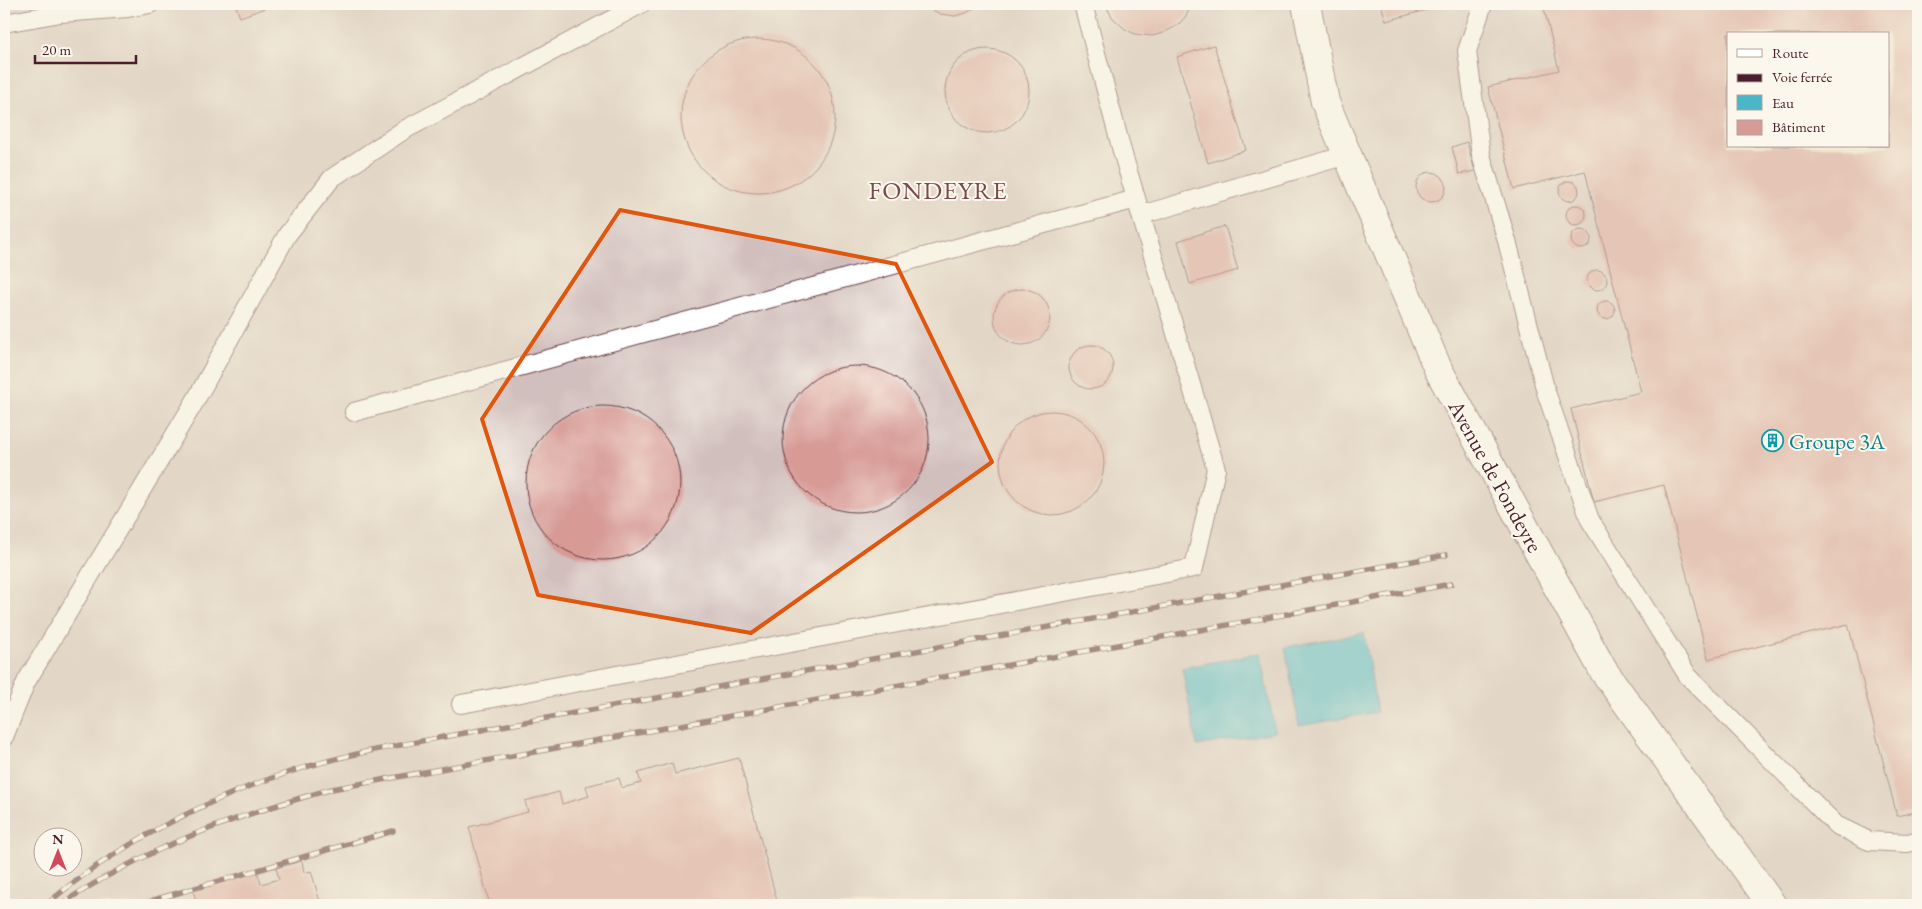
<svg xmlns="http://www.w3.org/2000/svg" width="1922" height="909" font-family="'EB Garamond',serif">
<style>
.industrial{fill:#d1bfbd;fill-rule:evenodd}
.water{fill:#4cb6c9;stroke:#4b6a7a}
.building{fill:#d79a95;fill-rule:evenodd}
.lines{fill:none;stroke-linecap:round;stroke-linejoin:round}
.lane-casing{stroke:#633d44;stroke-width:20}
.street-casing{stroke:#633d44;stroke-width:30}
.lane{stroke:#fff;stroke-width:18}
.street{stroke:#fff;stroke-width:28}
.rail-casing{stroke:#4a1f2b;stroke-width:5.5}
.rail{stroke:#fbf7ec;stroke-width:4;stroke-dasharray:11;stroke-linecap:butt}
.marked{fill:none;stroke:#e0560e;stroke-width:4;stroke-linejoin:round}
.labels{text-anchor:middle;stroke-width:4;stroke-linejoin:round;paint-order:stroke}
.culture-label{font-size:22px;fill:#0d838f;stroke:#fbf7ec;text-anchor:start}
.street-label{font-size:22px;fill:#4a1f2b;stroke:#fbf7ec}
.quarter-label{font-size:25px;letter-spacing:1px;fill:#7b4a50;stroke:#fbf7ec}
</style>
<rect width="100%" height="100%" fill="#fbf7ec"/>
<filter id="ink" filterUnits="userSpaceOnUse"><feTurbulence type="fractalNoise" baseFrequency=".02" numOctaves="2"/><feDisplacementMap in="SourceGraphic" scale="10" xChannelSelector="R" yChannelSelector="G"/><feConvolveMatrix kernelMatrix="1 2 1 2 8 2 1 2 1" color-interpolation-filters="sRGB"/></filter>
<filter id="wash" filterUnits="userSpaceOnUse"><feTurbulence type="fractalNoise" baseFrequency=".0096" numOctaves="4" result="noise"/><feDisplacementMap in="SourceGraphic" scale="20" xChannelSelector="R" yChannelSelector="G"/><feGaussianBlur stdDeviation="1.12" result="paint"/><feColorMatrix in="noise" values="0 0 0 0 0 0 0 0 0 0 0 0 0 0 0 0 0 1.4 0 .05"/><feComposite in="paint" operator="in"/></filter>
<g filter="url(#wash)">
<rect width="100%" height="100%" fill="#f1ead0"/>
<path class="industrial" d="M4,4H1918V905H4ZM1728,34H1888V146H1728ZM42,836H72V866H42Z"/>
<g class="water">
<path d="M1364,633L1377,712L1299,726L1285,647Z"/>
<path d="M1260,653L1275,732L1197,746L1182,668Z"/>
</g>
<g id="blocks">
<g class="building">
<path d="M235,4H276L240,17Z"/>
<path d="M922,4H981L966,13L955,16L940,14Z"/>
<path d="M1105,4H1192L1186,16L1178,25L1163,33L1152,36L1135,34L1125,29L1112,17Z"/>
<path d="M1381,4H1441V6L1386,21Z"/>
<path d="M1543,4H1918V811L1897,816L1848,624L1708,659L1664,485L1594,502L1571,409L1641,392L1585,171L1514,189L1488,87L1559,70ZM1728,34H1888V146H1728Z"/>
<circle cx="758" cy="116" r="77"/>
<path d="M1214,45L1246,150L1208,163L1177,57Z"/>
<circle cx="987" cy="91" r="42"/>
<path d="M1467,142L1475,171L1459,174L1452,147Z"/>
<circle cx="1431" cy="187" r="15"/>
<circle cx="1569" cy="191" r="10"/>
<circle cx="1576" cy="215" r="10"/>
<path d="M1225,226L1238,270L1190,284L1178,241Z"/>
<circle cx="1581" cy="239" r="10"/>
<circle cx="1597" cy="280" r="10"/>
<circle cx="1022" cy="317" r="28"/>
<circle cx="1606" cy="310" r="9"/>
<circle cx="1091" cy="367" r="22"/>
<circle cx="856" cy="439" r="73"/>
<circle cx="603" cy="483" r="77"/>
<circle cx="1052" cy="463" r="52"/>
<path d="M739,758L778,905H490L469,827L528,812L525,801L559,792L562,804L589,796L586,786L619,778L622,788L641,783L638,773L672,763L675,774Z"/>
<path d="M302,861L304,873L311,871L321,905H188L196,901L193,890L197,887L257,871L261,884L279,879L276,868Z"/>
</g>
</g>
</g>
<g filter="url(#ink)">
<use href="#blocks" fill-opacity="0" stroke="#633d44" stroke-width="1"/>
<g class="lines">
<defs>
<g id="lane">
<path d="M1483,4L1467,51L1481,155L1507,241L1546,392L1590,520L1688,676L1836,825L1869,841L1908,843L1918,840"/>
<path d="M4,23L61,13L128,8L150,4"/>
<path d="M1141,215L1347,155"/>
<path d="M354,412L1136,199"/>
<path d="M461,704L1194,568L1216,469L1122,151L1083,4"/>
<path d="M4,737L26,682L194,403L287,235L332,178L404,130L641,4"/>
</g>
<path id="street" d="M1306,4L1325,102L1438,369L1603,670L1772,905"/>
</defs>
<use href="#lane" class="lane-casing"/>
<use href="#street" class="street-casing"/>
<use href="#lane" class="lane"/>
<use href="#street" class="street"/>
<defs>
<g id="rail">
<path d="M46,905C111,848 208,798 290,772C353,751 421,742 486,729L1446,555"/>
<path d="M60,905C147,847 232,817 332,789L1451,584"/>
<path d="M141,905L157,899L393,831"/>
</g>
</defs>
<use href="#rail" class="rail-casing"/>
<use href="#rail" class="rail"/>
</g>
</g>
<path d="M0 0H1922V909H0ZM620,210L896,264L992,462L751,633L538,595L482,419Z" fill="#f1ead0" fill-opacity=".55" fill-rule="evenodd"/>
<path class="marked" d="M620,210L896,264L992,462L751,633L538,595L482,419Z"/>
<defs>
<symbol id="building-ring" viewBox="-11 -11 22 22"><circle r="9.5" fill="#fbf7ec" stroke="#0f9aa8" stroke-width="1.5"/><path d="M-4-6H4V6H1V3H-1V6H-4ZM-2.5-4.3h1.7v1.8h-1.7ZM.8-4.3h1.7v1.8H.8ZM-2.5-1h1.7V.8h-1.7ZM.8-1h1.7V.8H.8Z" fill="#0f9aa8"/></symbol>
</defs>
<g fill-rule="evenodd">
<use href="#building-ring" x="1760" y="428" width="25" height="25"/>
</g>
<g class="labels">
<g class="culture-label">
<text x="1789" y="449">Groupe 3A</text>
</g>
<g class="street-label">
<text transform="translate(1496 476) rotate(61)" y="8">Avenue de Fondeyre</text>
</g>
<g class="quarter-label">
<text x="938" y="199">FONDEYRE</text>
</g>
</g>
<rect width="1922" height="909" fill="none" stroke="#fbf7ec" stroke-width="20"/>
<rect x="1727" y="32" width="162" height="115" fill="#fbf7ec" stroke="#b4a19f"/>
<rect x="1737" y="49" width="25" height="8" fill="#ffffff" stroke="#b4a19f"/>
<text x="1772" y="58" font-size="15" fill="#4a1f2b">Route</text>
<rect x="1737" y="74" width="25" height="8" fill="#4a1f2b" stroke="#b4a19f"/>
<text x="1772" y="82" font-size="15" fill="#4a1f2b">Voie ferrée</text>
<rect x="1737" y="95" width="25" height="15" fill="#4cb6c9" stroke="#b4a19f"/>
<text x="1772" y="108" font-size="15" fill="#4a1f2b">Eau</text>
<rect x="1737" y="120" width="25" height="15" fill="#d79a95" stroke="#b4a19f"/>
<text x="1772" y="132" font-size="15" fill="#4a1f2b">Bâtiment</text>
<g transform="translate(58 852)"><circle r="24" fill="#fbf7ec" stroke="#b4a19f"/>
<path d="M0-4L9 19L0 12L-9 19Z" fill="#d1495b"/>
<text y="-8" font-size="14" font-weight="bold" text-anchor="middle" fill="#4a1f2b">N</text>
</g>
<path d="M35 55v8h101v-8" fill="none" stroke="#4a1f2b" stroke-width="2.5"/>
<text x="42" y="55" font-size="15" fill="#4a1f2b" stroke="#fbf7ec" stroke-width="4" paint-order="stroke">20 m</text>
</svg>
